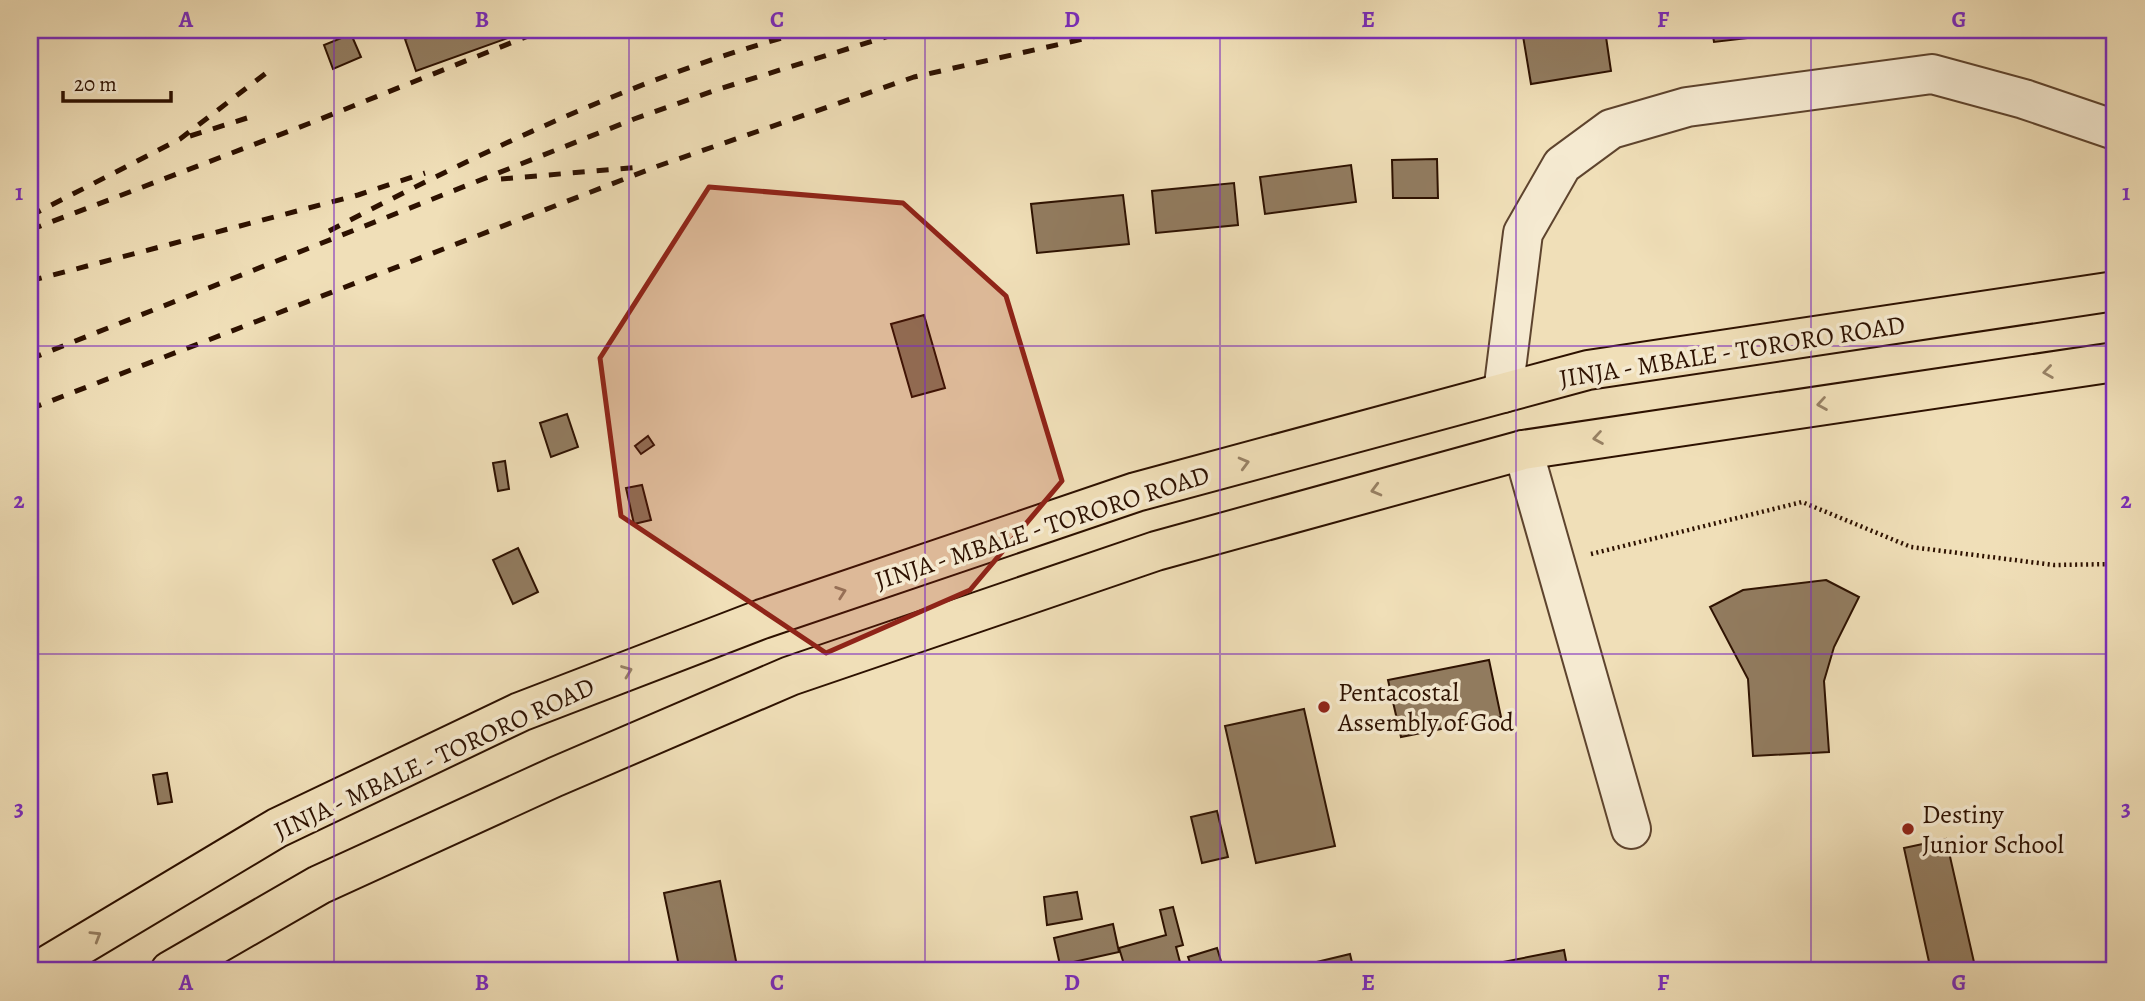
<svg xmlns="http://www.w3.org/2000/svg" width="2145" height="1001" font-family="Alegreya,serif">
<style>
.building{fill:#927c60;stroke:#2d1100;stroke-width:2}
.lines{fill:none;stroke-linecap:round;stroke-linejoin:round}
.minor-casing{stroke:#5e442e;stroke-width:42}
.highway-casing{stroke:#2d1100;stroke-width:42}
.path{stroke:#2d1100;stroke-width:4.5;stroke-dasharray:2 3.5;stroke-linecap:butt}
.minor{stroke:#f5ead1;stroke-width:38}
.highway{stroke:#f0dfb8;stroke-width:38}
.rail{stroke:#2d1100;stroke-width:5;stroke-dasharray:12 12;stroke-linecap:butt}
.oneway{stroke:#988265}
.marked{fill:#8f2418;fill-opacity:0.2;stroke:#8f2418;stroke-width:5;stroke-linejoin:round}
.grid{fill:none;stroke:#7b2cbf;stroke-width:2;stroke-opacity:0.55}
.poi-dot{fill:#8f2418;stroke:#f5ead1;stroke-width:2.5}
.labels{text-anchor:middle;stroke-width:7;stroke-linejoin:round;paint-order:stroke}
.street-label{font-size:26px;fill:#2d1100;stroke:#f5ead1}
.poi-label{font-size:26px;fill:#2d1100;stroke:#f5ead1;text-anchor:start}
.neatline{fill:none;stroke:#7b2cbf;stroke-width:2.5}
.grid-label{font-size:23px;text-anchor:middle;font-weight:bold;fill:#7b2cbf}
</style>
<rect width="100%" height="100%" fill="#f0dfb8"/>
<filter id="stains"><feTurbulence type="fractalNoise" baseFrequency=".00286" numOctaves="4"/><feColorMatrix values="0 0 0 0 .2 0 0 0 0 .09 0 0 0 0 .02 0 0 0 .5 -.17"/></filter>
<radialGradient id="worn" r=".72"><stop offset=".6" stop-color="#630" stop-opacity="0"/><stop offset="1" stop-color="#630" stop-opacity=".3"/></radialGradient>
<g class="building">
<path d="M421,30H530L416,71L405,39L422,33Z"/>
<path d="M1522,30H1605L1611,71L1531,84Z"/>
<path d="M1712,30H1815L1714,42Z"/>
<path d="M351,34L361,57L333,69L324,45Z"/>
<path d="M1437,159L1438,198H1393L1392,160Z"/>
<path d="M1351,165L1356,202L1265,214L1260,177Z"/>
<path d="M1234,183L1238,225L1156,233L1152,191Z"/>
<path d="M1123,195L1129,244L1037,253L1031,204Z"/>
<path d="M924,315L945,388L912,397L891,324Z"/>
<path d="M567,414L578,447L551,457L540,423Z"/>
<path d="M648,436L654,445L641,454L635,446Z"/>
<path d="M505,461L509,489L498,491L493,463Z"/>
<path d="M642,485L651,520L634,524L626,488Z"/>
<path d="M518,548L538,592L513,604L493,560Z"/>
<path d="M1826,580L1859,597L1834,647L1824,681L1829,752L1753,756L1748,679L1710,607L1743,590Z"/>
<path d="M1489,660L1501,717L1401,737L1388,680Z"/>
<path d="M1304,709L1335,846L1256,863L1225,726Z"/>
<path d="M167,773L172,802L158,804L153,775Z"/>
<path d="M1217,811L1228,857L1202,863L1191,817Z"/>
<path d="M1946,839L1976,971H1931L1904,848Z"/>
<path d="M720,881L738,971H680L664,893Z"/>
<path d="M1077,892L1082,919L1047,925L1044,897Z"/>
<path d="M1173,907L1183,945L1176,947L1180,962L1145,971H1126L1119,948L1166,935L1160,910Z"/>
<path d="M1113,924L1119,952L1060,965L1054,938Z"/>
<path d="M1217,948L1224,971H1193L1188,957Z"/>
<path d="M1564,950L1568,971H1457Z"/>
<path d="M1350,954L1354,971H1279Z"/>
</g>
<g class="lines">
<defs>
<g id="minor">
<path d="M1503,393L1523,233L1562,165L1611,129L1687,107L1932,74L2024,99L2115,130"/>
<path d="M1523,450L1631,829"/>
</g>
<g id="highway">
<path d="M38,971L277,828L520,712L762,619L1136,492L1588,370L2115,291"/>
<path d="M170,971L319,885L555,777L790,676L1156,551L1523,450L2115,362"/>
</g>
</defs>
<use href="#minor" class="minor-casing"/>
<use href="#highway" class="highway-casing"/>
<path class="path" d="M1591,554L1802,502L1911,547L2054,565L2115,564"/>
<use href="#minor" class="minor"/>
<use href="#highway" class="highway"/>
<g class="rail">
<path d="M190,136L247,118"/>
<path d="M501,179L641,167"/>
<path d="M30,216L180,139L270,70"/>
<path d="M30,230L313,122L543,30"/>
<path d="M329,231C483,151 642,74 811,30"/>
<path d="M30,281L358,195L425,173"/>
<path d="M30,359L634,119L719,89L908,30"/>
<path d="M30,409L658,166L914,77L1123,30"/>
</g>
</g>
<defs><path id="oneway-chevron" d="M-2-3.5L2.5 0L-2 3.5" fill="none" stroke-width="1.6" stroke-linecap="round" stroke-linejoin="round" transform="scale(1.75)"/></defs>
<g class="oneway">
<use href="#oneway-chevron" transform="translate(2048 372) rotate(172)"/>
<use href="#oneway-chevron" transform="translate(1822 404) rotate(171)"/>
<use href="#oneway-chevron" transform="translate(1598 438) rotate(171)"/>
<use href="#oneway-chevron" transform="translate(1244 463) rotate(-15)"/>
<use href="#oneway-chevron" transform="translate(1376 490) rotate(165)"/>
<use href="#oneway-chevron" transform="translate(841 592) rotate(-19)"/>
<use href="#oneway-chevron" transform="translate(627 671) rotate(-21)"/>
<use href="#oneway-chevron" transform="translate(96 936) rotate(-31)"/>
</g>
<path class="marked" d="M709,187L903,203L1006,296L1062,481L970,590L826,653L621,516L600,358Z"/>
<path class="grid" d="M334,30V971M629,30V971M925,30V971M1220,30V971M1516,30V971M1811,30V971M30,346H2115M30,654H2115"/>
<g class="poi-dot">
<circle cx="1324" cy="707" r="7"/>
<circle cx="1908" cy="829" r="7"/>
</g>
<g class="labels">
<g class="street-label">
<text transform="translate(1732 351) rotate(-9)" y="9">JINJA - MBALE - TORORO ROAD</text>
<text transform="translate(1042 527) rotate(-18)" y="9">JINJA - MBALE - TORORO ROAD</text>
<text transform="translate(434 758) rotate(-25)" y="9">JINJA - MBALE - TORORO ROAD</text>
</g>
<g class="poi-label">
<text x="1338" y="701">Pentacostal<tspan x="1338" dy="30">Assembly of God</tspan></text>
<text x="1922" y="823">Destiny<tspan x="1922" dy="30">Junior School</tspan></text>
</g>
</g>
<rect width="2145" height="1001" fill="none" stroke="#f0dfb8" stroke-width="77"/>
<path d="M63 91v10h108v-10" fill="none" stroke="#2d1100" stroke-width="3.5"/>
<text x="74" y="91" font-size="21" fill="#2d1100" stroke="#f5ead1" stroke-width="5" paint-order="stroke">20 m</text>
<rect x="38" y="38" width="2068" height="924" class="neatline"/>
<g class="grid-label">
<text x="186" y="27">A</text>
<text x="482" y="27">B</text>
<text x="777" y="27">C</text>
<text x="1072" y="27">D</text>
<text x="1368" y="27">E</text>
<text x="1663" y="27">F</text>
<text x="1959" y="27">G</text>
<text x="19" y="200">1</text>
<text x="2126" y="200">1</text>
<text x="19" y="508">2</text>
<text x="2126" y="508">2</text>
<text x="19" y="816">3</text>
<text x="2126" y="816">3</text>
<text x="186" y="990">A</text>
<text x="482" y="990">B</text>
<text x="777" y="990">C</text>
<text x="1072" y="990">D</text>
<text x="1368" y="990">E</text>
<text x="1663" y="990">F</text>
<text x="1959" y="990">G</text>
</g>
<rect width="100%" height="100%" filter="url(#stains)"/>
<rect width="100%" height="100%" fill="url(#worn)"/>
</svg>
